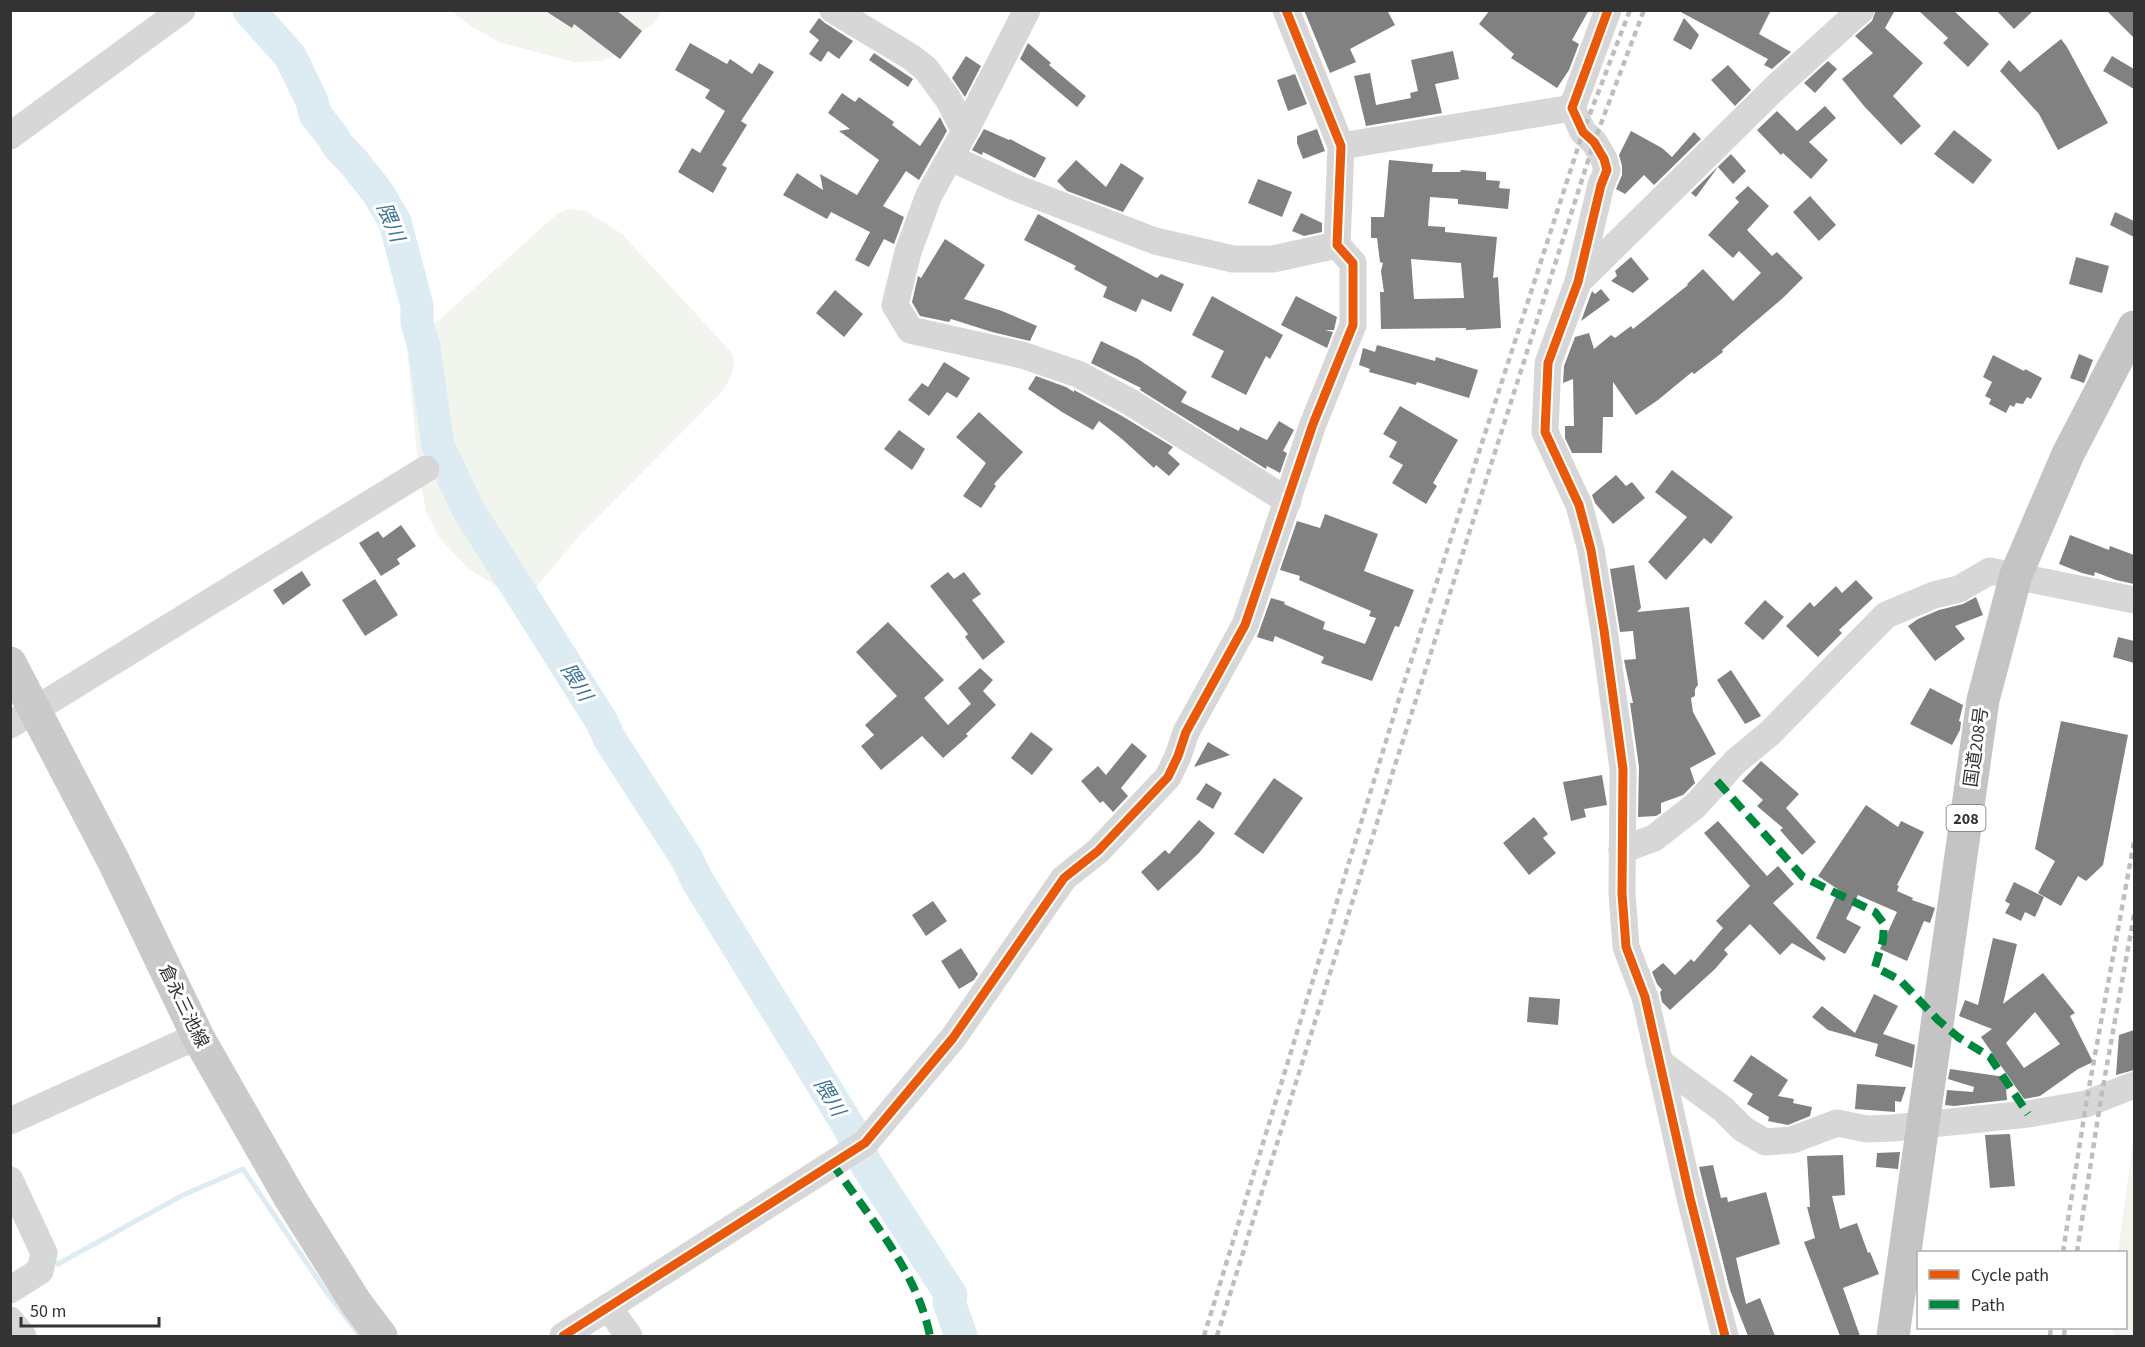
<svg xmlns="http://www.w3.org/2000/svg" width="2145" height="1347" font-family="'Source Sans 3','Noto Sans JP',sans-serif">
<style>
.green{fill:#f1f5ed}
.lines{fill:none;stroke-linecap:round;stroke-linejoin:round}
.stream{stroke:#ddebf3;stroke-width:5}
.river{stroke:#ddebf3;stroke-width:33}
.building{fill:#818181;fill-rule:evenodd}
.minor{stroke:#d7d7d7;stroke-width:27}
.major{stroke:#cacaca;stroke-width:33}
.highway{stroke:#c4c4c4;stroke-width:33}
.rail{stroke:#bebebe;stroke-width:4.5;stroke-dasharray:6 4.5;stroke-linecap:butt}
.quiet{stroke:#00873e;stroke-width:8;stroke-dasharray:15 8;stroke-linecap:butt}
.cycleway-casing{stroke:#fff;stroke-width:13}
.cycleway{stroke:#e8590c;stroke-width:9}
.labels{text-anchor:middle;stroke-width:6;stroke-linejoin:round;paint-order:stroke}
.shield{fill:#fff;stroke:#707070;stroke-width:1.5}
.shield-label{font-size:16px;font-weight:bold;fill:#333}
.street-label{font-size:18px;fill:#333;stroke:#fff}
.water-label{font-size:20px;font-style:italic;fill:#3f7597;stroke:#fff}
</style>
<rect width="100%" height="100%" fill="#fff"/>
<g class="green">
<path d="M452,11H662L654,23L642,31L622,51L602,61L574,62L499,42L471,26Z"/>
<path d="M569,209L586,211L622,234L732,353C737,369 730,379 721,393L580,535L523,603L469,569L440,539L426,511L419,472L407,349L558,213Z"/>
<path d="M2134,1134V1336H2115L2111,1328H2126V1252H2118Z"/>
</g>
<g class="lines">
<path class="stream" d="M50,1258L58,1264L181,1196L243,1169L325,1290L360,1336"/>
<path class="river" d="M249,10L290,56L312,101L315,114L333,137L338,146L352,160L378,193L395,222L417,306V323L424,347L438,446L469,511L602,722L609,738L687,859L697,880L849,1127L866,1164L951,1295L949,1302L961,1336"/>
</g>
<g class="building">
<path d="M544,10H616L642,31L620,59L574,24L572,28Z"/>
<path d="M1304,10H1387L1395,25L1350,49L1356,62L1330,73Z"/>
<path d="M1490,10H1589L1572,40L1579,44L1569,70L1557,88L1511,58L1514,54L1479,24Z"/>
<path d="M1677,10H1771L1759,34L1791,52L1772,69L1764,65L1768,59Z"/>
<path d="M1876,10H1895L1885,28L1923,63L1893,96L1921,126L1901,145L1864,106L1842,79L1873,53L1855,36L1872,21Z"/>
<path d="M1918,10H1953L1989,44L1968,67L1943,43L1948,38Z"/>
<path d="M1996,10H2034L2014,29Z"/>
<path d="M2106,10H2134V38Z"/>
<path d="M819,18L825,23L853,41L839,59L828,51L821,62L809,54L819,40L809,32Z"/>
<path d="M1684,18L1699,35L1691,50L1673,40Z"/>
<path d="M2061,39L2067,47L2108,123L2058,150L2039,114L2000,71L2009,60L2020,72Z"/>
<path d="M690,43L727,64L730,59L752,74L759,63L774,72L741,121L747,125L722,165L727,168L713,193L678,172L692,148L700,153L725,111L705,98L710,90L675,70Z"/>
<path d="M1028,43L1051,63L1049,65L1086,96L1077,107L1020,59Z"/>
<path d="M1453,51L1459,79L1435,84L1442,113L1366,126L1354,76L1370,73L1376,105L1411,98L1410,93L1418,91L1411,60Z"/>
<path d="M874,53L913,79L908,87L869,60Z"/>
<path d="M966,56L981,66L965,97L952,78Z"/>
<path d="M2112,56L2134,69V89L2103,71Z"/>
<path d="M1828,61L1837,69L1815,93L1804,83Z"/>
<path d="M1728,65L1751,90L1735,106L1711,80Z"/>
<path d="M1295,74L1307,104L1288,111L1277,80Z"/>
<path d="M842,93L855,102L859,97L894,122L892,125L920,146L940,117L947,131L919,180L906,171L883,206L904,217L894,244L884,239L869,267L855,260L870,232L831,212L827,219L783,195L797,173L823,190L820,174L857,195L879,160L839,131L850,129L828,113Z"/>
<path d="M1825,106L1836,118L1809,142L1828,160L1811,179L1783,153L1781,155L1757,130L1777,111L1797,131Z"/>
<path d="M984,129L1009,140L1010,139L1046,158L1035,178L983,152L982,155L972,150Z"/>
<path d="M1317,129L1325,151L1303,159L1297,143V136Z"/>
<path d="M1954,130L1992,160L1973,184L1934,154Z"/>
<path d="M1631,131L1662,148L1672,157L1694,132L1701,139L1654,185L1644,175L1625,194L1616,189L1622,175V166L1619,155Z"/>
<path d="M1731,154L1746,171L1733,184L1718,167L1696,197L1691,193Z"/>
<path d="M1076,160L1106,187L1121,163L1144,178L1123,212L1067,191L1057,181Z"/>
<path d="M1389,160L1433,164L1432,172H1460L1461,170L1486,172V180L1500,181L1499,188L1510,189L1508,209L1458,204V199L1430,197L1428,226L1445,227V232L1497,237L1493,278L1498,277L1501,328L1466,330V328L1381,329L1380,292H1384L1381,271L1383,263L1380,262L1377,238H1371V217H1384ZM1411,259L1461,263L1464,298L1414,299Z"/>
<path d="M1258,179L1292,192L1282,217L1248,203Z"/>
<path d="M1748,186L1769,206L1747,230L1772,256L1777,252L1803,278L1784,297L1722,350L1723,352L1694,374L1692,372L1658,400L1636,415L1613,382V417H1603L1602,453H1572L1565,438V426H1574L1573,379L1563,383L1564,366L1575,337L1589,333L1594,349L1611,335L1615,338L1631,326L1633,329L1688,285L1687,284L1703,269L1733,301L1761,273L1739,251L1733,258L1708,235L1739,202L1735,198Z"/>
<path d="M1810,196L1836,225L1819,241L1793,212Z"/>
<path d="M2115,212L2134,221V237L2110,225Z"/>
<path d="M1301,213L1322,223V232L1304,236L1292,231Z"/>
<path d="M1038,214L1157,278L1161,274L1184,284L1171,312L1142,299L1136,312L1103,297L1107,287L1074,269L1076,266L1024,240Z"/>
<path d="M945,239L985,265L964,299L1002,311L1037,326L1030,341L992,332L951,319L949,322L920,316L912,302L918,276L921,278Z"/>
<path d="M1631,257L1649,279L1633,293L1611,281L1617,276L1615,271Z"/>
<path d="M2076,257L2109,266L2102,293L2069,284Z"/>
<path d="M1601,289L1610,300L1581,321L1592,291L1595,294Z"/>
<path d="M835,290L863,314L844,337L816,313Z"/>
<path d="M1212,296L1283,335L1270,359L1266,356L1246,395L1211,377L1224,351L1192,335Z"/>
<path d="M1296,296L1337,317L1334,330H1325L1333,332L1327,348L1281,325Z"/>
<path d="M1101,341L1138,359L1187,392L1181,402L1239,431L1240,427L1267,440L1279,421L1294,430L1283,451L1287,453L1280,473L1267,466L1266,469L1140,390L1141,388L1091,363Z"/>
<path d="M1377,345L1435,361L1436,357L1478,370L1469,398L1417,382L1416,385L1369,372L1370,369L1359,365L1363,348L1375,352Z"/>
<path d="M2079,354L2093,360L2084,383L2070,378Z"/>
<path d="M1993,355L2024,371L2025,369L2042,378L2031,399L2027,397L2023,404L2016,403L2014,407L2010,405L2006,413L1989,404L1991,399L1985,396L1992,382L1983,377Z"/>
<path d="M944,362L970,378L957,398L947,392L929,416L908,400L922,383L928,387Z"/>
<path d="M1036,376L1066,387L1074,392V390L1122,416L1173,447L1168,453L1180,464L1169,476L1156,465L1154,468L1122,439L1099,421L1093,430L1062,412L1028,389Z"/>
<path d="M1400,406L1458,440L1433,483L1437,486L1426,504L1392,483L1403,465L1389,457L1397,442L1383,434Z"/>
<path d="M979,412L1023,452L994,484L996,486L981,508L963,496L986,463L956,437Z"/>
<path d="M899,430L925,449L912,470L884,449Z"/>
<path d="M1672,470L1733,517L1711,544L1704,538L1666,580L1648,562L1687,517L1655,492Z"/>
<path d="M1616,475L1626,486L1632,482L1645,498L1613,524L1595,503L1592,495Z"/>
<path d="M1325,514L1378,534L1364,571L1414,590L1399,627L1395,626L1372,681L1321,663L1324,657L1275,636L1273,642L1257,637L1271,598L1285,602L1284,604L1325,622L1323,629L1365,644L1376,618L1369,616L1371,611L1299,580L1300,576L1280,570L1297,521L1320,528Z"/>
<path d="M401,525L416,546L397,559L400,564L381,576L359,543L378,531L383,538Z"/>
<path d="M2070,535L2109,550L2110,546L2134,555V584L2116,580L2095,572L2094,576L2082,573L2059,564Z"/>
<path d="M1634,565L1641,608L1637,612L1689,607L1698,685L1695,689V696L1691,698L1693,712L1716,754L1690,768L1695,783L1683,795L1661,803V813L1656,816L1638,817L1639,767L1630,703H1633L1624,660L1636,659L1633,631L1620,632L1610,569Z"/>
<path d="M302,571L311,585L283,605L273,590Z"/>
<path d="M948,572L954,579L964,572L981,594L972,600L1005,642L983,660L965,637L968,634L930,586Z"/>
<path d="M375,579L398,615L365,636L342,600Z"/>
<path d="M1856,580L1873,598L1839,630L1842,633L1818,657L1786,626L1810,602L1814,607L1836,586L1842,593Z"/>
<path d="M1976,597L1983,615L1955,626L1965,639L1935,661L1908,626L1918,619L1939,610L1963,604Z"/>
<path d="M1765,600L1784,617L1763,640L1744,623Z"/>
<path d="M888,622L944,680L924,698L948,725L971,704L958,688L980,668L993,680L983,691L996,705L966,734L968,736L943,758L922,736L881,770L861,746L874,735L865,725L897,696L856,652Z"/>
<path d="M2118,637L2134,641V663L2113,657Z"/>
<path d="M1731,670L1761,716L1745,724L1717,680Z"/>
<path d="M1930,688L1963,705L1959,721L1961,722L1960,730L1952,745L1910,724Z"/>
<path d="M2061,721L2128,735L2103,865L2086,881L2078,876L2061,906L2038,893L2055,861L2035,849Z"/>
<path d="M1031,732L1053,749L1032,775L1011,758Z"/>
<path d="M1208,742L1230,755L1194,767Z"/>
<path d="M1132,743L1147,756L1121,788L1128,796L1113,812L1103,801L1100,803L1081,781L1098,766L1106,775Z"/>
<path d="M1761,761L1799,794L1786,808L1816,842L1802,855L1780,830L1783,828L1757,806L1763,800L1742,781Z"/>
<path d="M1602,775L1607,805L1584,809L1586,817L1571,821L1563,782Z"/>
<path d="M1274,778L1303,798L1263,854L1234,834Z"/>
<path d="M1206,783L1222,793L1213,809L1196,799Z"/>
<path d="M1866,805L1898,827L1901,821L1924,832L1897,885L1899,886L1897,891L1913,898L1912,900L1935,908L1930,923L1924,921L1907,961L1880,949L1897,912L1858,895L1846,919L1861,927L1845,954L1816,938L1839,890L1818,876Z"/>
<path d="M1534,817L1548,834L1543,838L1556,853L1529,875L1503,843Z"/>
<path d="M1199,820L1215,833L1199,853L1158,891L1141,872L1165,850L1169,854Z"/>
<path d="M1718,821L1767,876L1778,866L1794,884L1773,903L1826,958L1824,961L1792,943L1780,955L1750,924L1724,950L1728,954L1715,969L1670,1010L1662,1002L1660,992L1662,990L1657,984L1652,972L1663,963L1675,975L1691,959L1694,962L1723,928L1716,921L1750,886L1704,833Z"/>
<path d="M2014,882L2044,897L2035,917L2025,912L2021,921L2005,913L2010,904L2005,901Z"/>
<path d="M933,901L947,921L926,936L912,915Z"/>
<path d="M1993,938L2017,944L2003,1004L2043,973L2075,1013L2070,1016L2093,1062L2078,1069L2040,1096L2024,1099L1981,1037L1992,1029L1959,1016L1965,1000L1978,1005ZM2035,1012L2060,1044L2024,1068L2006,1043Z"/>
<path d="M961,948L978,974L974,980L959,989L941,961Z"/>
<path d="M1874,994L1898,1006L1883,1034L1915,1045L1912,1068L1875,1056L1878,1044L1828,1030L1812,1017L1822,1006L1855,1033Z"/>
<path d="M1529,997L1560,999L1558,1025L1527,1022Z"/>
<path d="M2134,1030V1070L2116,1075L2119,1035Z"/>
<path d="M1751,1055L1788,1080L1778,1096L1794,1099L1793,1103L1812,1107L1810,1116L1788,1125L1768,1121L1769,1117L1747,1104L1753,1094L1733,1081Z"/>
<path d="M1950,1069L2005,1077L2007,1100L1954,1106L1945,1105L1947,1090L1973,1092L1974,1087L1948,1079Z"/>
<path d="M1857,1084L1906,1087L1901,1102L1895,1101V1112L1855,1109Z"/>
<path d="M2010,1134L2015,1186L1990,1188L1985,1135Z"/>
<path d="M1900,1152L1898,1169L1876,1167L1877,1153Z"/>
<path d="M1843,1155L1845,1195L1832,1196L1840,1229L1857,1223L1868,1253L1870,1252L1879,1274L1843,1288L1860,1336H1840L1804,1242L1815,1238L1807,1207H1810L1807,1156Z"/>
<path d="M1713,1165L1721,1198L1727,1197L1728,1202L1766,1192L1780,1244L1736,1258L1746,1304L1760,1298L1775,1336H1748L1730,1290L1699,1167Z"/>
</g>
<g class="lines">
<g class="minor">
<path d="M833,10L911,57L926,69L948,99L965,131"/>
<path d="M1027,10L965,131L929,195L908,252L895,305L910,330L1022,355L1078,374L1130,402L1288,501"/>
<path d="M1608,10L1572,108L1583,132L1594,142L1604,159L1607,170L1601,185L1578,282L1548,363L1545,432L1579,505L1591,550L1604,630L1623,769L1622,893L1626,947L1645,997L1690,1198L1725,1336"/>
<path d="M10,136L182,10"/>
<path d="M1341,146L1572,108"/>
<path d="M951,158L1014,187L1155,241L1233,259H1273L1337,245"/>
<path d="M1578,282L1776,87L1861,10"/>
<path d="M10,725L426,469"/>
<path d="M1622,850L1654,838L1695,806L1735,762L1770,733L1886,615L1934,595L1959,589L1990,571L2134,600"/>
<path d="M1659,1062L1723,1109L1743,1129L1765,1142L1792,1140L1837,1123L1867,1129L1893,1128L2028,1114L2086,1104L2134,1085"/>
<path d="M10,1121L182,1043L199,1039"/>
<path d="M10,1180L44,1253L40,1271L10,1290"/>
<path d="M608,1307L629,1336"/>
<path d="M10,1320L23,1336"/>
<path d="M563,1336L865,1143L953,1038L1064,878L1098,851L1168,777L1178,756L1186,732L1245,625L1313,424L1353,325V263L1337,245L1341,146L1286,10"/>
</g>
<path class="major" d="M10,663L114,862L199,1039L290,1198L356,1303L381,1336"/>
<path class="highway" d="M1893,1336L1983,700L2016,575L2068,454L2134,327"/>
<g class="rail">
<path d="M2063,1252L2086,1104L2134,842"/>
<path d="M2077,1252L2101,1098L2134,915"/>
<path d="M1204,1336L1402,689L1583,132L1630,10"/>
<path d="M1217,1336L1389,784L1594,142L1644,10"/>
<path d="M2050,1336L2051,1328"/>
<path d="M2064,1336L2065,1328"/>
</g>
<g class="quiet">
<path d="M1717,781L1803,877L1875,912L1884,924L1883,940L1875,967L1900,980L1938,1020L1958,1037L1990,1057L2028,1114"/>
<path d="M832,1163C869,1217 917,1271 930,1336"/>
</g>
<defs>
<g id="cycleway">
<path d="M1608,10L1572,108L1583,132L1594,142L1604,159L1607,170L1601,185L1578,282L1548,363L1545,432L1579,505L1591,550L1604,630L1623,769L1622,893L1626,947L1645,997L1690,1198L1725,1336"/>
<path d="M563,1336L865,1143L953,1038L1064,878L1098,851L1168,777L1178,756L1186,732L1245,625L1313,424L1353,325V263L1337,245L1341,146L1286,10"/>
</g>
</defs>
<use href="#cycleway" class="cycleway-casing"/>
<use href="#cycleway" class="cycleway"/>
</g>
<g class="labels">
<rect class="shield" x="1946.5" y="805" width="39" height="26" rx="4.5"/>
<g class="shield-label">
<text x="1966" y="824">208</text>
</g>
<g class="street-label">
<text transform="translate(1976 747) rotate(-82)" y="6">国道208号</text>
<text transform="translate(184 1006) rotate(64)" y="6">倉永三池線</text>
</g>
<g class="water-label">
<text transform="translate(391 222) rotate(67)" y="7">隈川</text>
<text transform="translate(577 682) rotate(58)" y="7">隈川</text>
<text transform="translate(830 1097) rotate(59)" y="7">隈川</text>
</g>
</g>
<rect width="2145" height="1347" fill="none" stroke="#333333" stroke-width="24"/>
<rect x="1917" y="1251" width="210" height="78" fill="#ffffff" stroke="#adadad" stroke-width="1.5"/>
<rect x="1929" y="1270" width="30" height="9" fill="#e8590c" stroke="#adadad" stroke-width="1.5"/>
<text x="1971" y="1281" font-size="18" fill="#333333">Cycle path</text>
<rect x="1929" y="1300" width="30" height="9" fill="#00873e" stroke="#adadad" stroke-width="1.5"/>
<text x="1971" y="1311" font-size="18" fill="#333333">Path</text>
<path d="M21 1317v9h138v-9" fill="none" stroke="#333333" stroke-width="3"/>
<text x="30" y="1317" font-size="18" fill="#333333" stroke="#ffffff" stroke-width="4.5" paint-order="stroke">50 m</text>
</svg>
